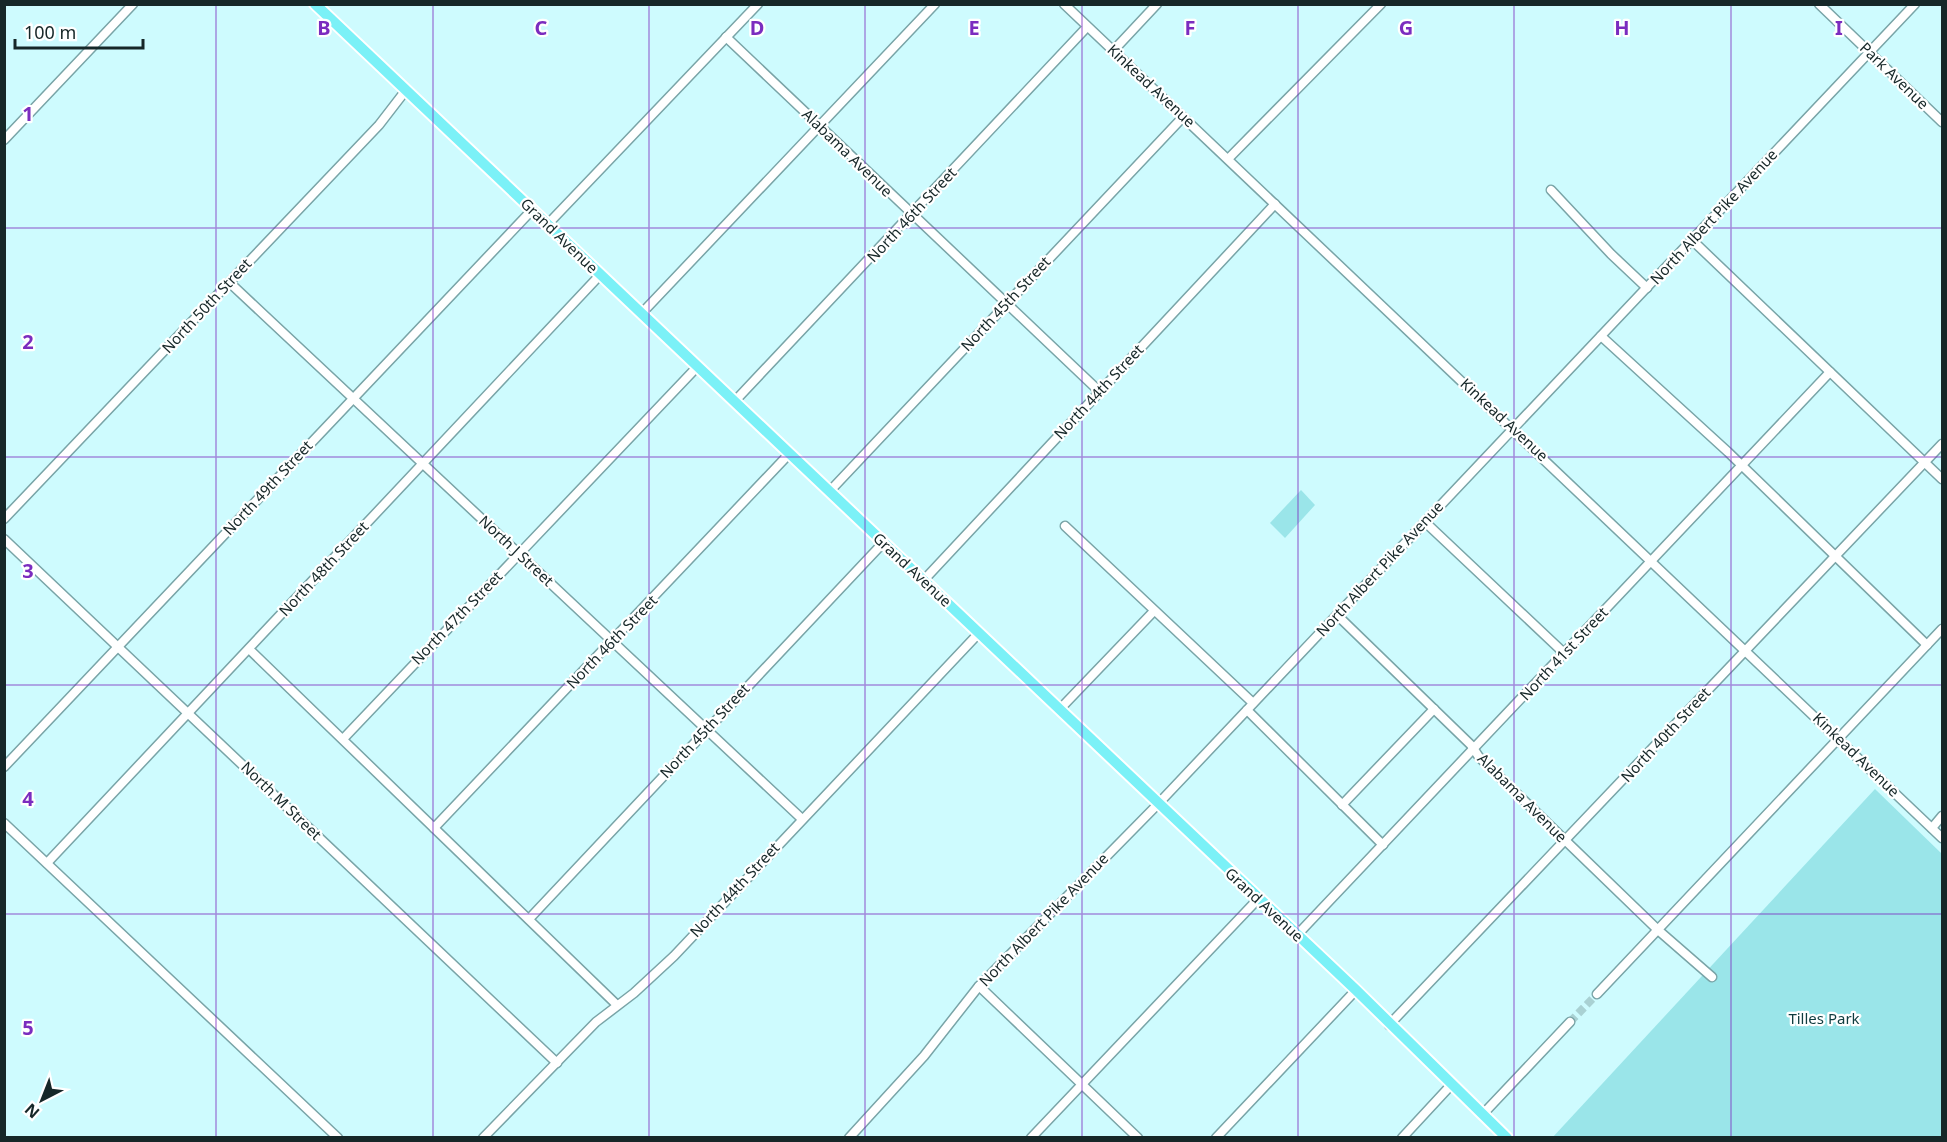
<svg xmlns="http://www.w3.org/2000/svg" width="1947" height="1142" font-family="'Noto Sans',sans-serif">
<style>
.green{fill:#9ae5e9}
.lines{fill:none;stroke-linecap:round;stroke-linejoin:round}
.minor-tunnel{stroke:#a9d1d3;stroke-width:8;stroke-dasharray:8 4;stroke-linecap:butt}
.minor-casing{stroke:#79a4a7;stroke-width:11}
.major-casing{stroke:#fff;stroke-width:14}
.minor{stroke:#fff;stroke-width:8}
.major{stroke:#7bf1f7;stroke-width:10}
.grid{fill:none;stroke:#7b2cbf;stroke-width:1.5;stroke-opacity:0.55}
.labels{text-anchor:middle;stroke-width:4.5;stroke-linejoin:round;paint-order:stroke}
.street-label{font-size:15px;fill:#162728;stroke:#fff}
.park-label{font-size:15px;fill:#0f3c3f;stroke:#fff}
.grid-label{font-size:20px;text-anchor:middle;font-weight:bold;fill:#7b2cbf;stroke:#fff;stroke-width:4.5;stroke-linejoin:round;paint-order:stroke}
</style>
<rect width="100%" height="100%" fill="#cefbfe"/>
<g class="green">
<path d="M1301,490L1315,505L1285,538L1270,523Z"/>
<path d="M1875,789L1942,854V1137L1552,1138Z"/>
</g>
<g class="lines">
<path class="minor-tunnel" d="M1570,1022L1597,994"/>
<defs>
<g id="minor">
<path d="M1064,4L1942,838"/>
<path d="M1819,4L1942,122"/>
<path d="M726,37L1100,392"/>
<path d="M1113,51L1157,4"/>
<path d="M4,140L133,4"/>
<path d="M1228,159L1381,4"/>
<path d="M1551,190L1611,254L1647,288"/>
<path d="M547,225L758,4"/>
<path d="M1692,240L1942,479"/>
<path d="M230,283L802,819"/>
<path d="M641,314L935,4"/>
<path d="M1601,336L1728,452L1927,645"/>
<path d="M734,402L1087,27"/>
<path d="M829,492L1183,117"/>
<path d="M4,519L379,125L406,90"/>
<path d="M1425,522L1565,654"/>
<path d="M1065,526L1253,703"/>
<path d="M4,539L557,1063"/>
<path d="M923,581L1275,204"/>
<path d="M1337,615L1471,745L1479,757L1658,930L1712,977"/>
<path d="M249,649L617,1005"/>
<path d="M1059,710L1154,611"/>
<path d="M1247,710L1383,845"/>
<path d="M343,739L697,367"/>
<path d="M4,767L532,210"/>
<path d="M1342,805L1434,709"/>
<path d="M4,823L338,1138"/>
<path d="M434,828L789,454"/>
<path d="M1932,828L1942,816"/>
<path d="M47,863L600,275"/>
<path d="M529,919L883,543"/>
<path d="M1297,935L1830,372"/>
<path d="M979,986L1138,1138"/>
<path d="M1597,994L1942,629"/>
<path d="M1389,1025L1942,444"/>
<path d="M1483,1114L1570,1022"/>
<path d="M483,1138L596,1022L634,993L674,956L978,634"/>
<path d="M849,1138L924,1056L979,986L1158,804L1915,4"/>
<path d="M1031,1138L1258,899"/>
<path d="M1216,1138L1356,990"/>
<path d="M1402,1138L1452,1084"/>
</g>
<path id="major" d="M315,4L1356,990L1507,1138"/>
</defs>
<use href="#minor" class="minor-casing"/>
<use href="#major" class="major-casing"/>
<use href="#minor" class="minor"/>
<use href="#major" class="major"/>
</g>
<path class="grid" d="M216,4V1138M433,4V1138M649,4V1138M865,4V1138M1082,4V1138M1298,4V1138M1514,4V1138M1731,4V1138M4,228H1942M4,457H1942M4,685H1942M4,914H1942"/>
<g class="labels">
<g class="street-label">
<text transform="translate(1894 76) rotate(44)" y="5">Park Avenue</text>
<text transform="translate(1151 86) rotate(43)" y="5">Kinkead Avenue</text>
<text transform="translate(847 153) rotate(44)" y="5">Alabama Avenue</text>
<text transform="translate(912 215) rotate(-47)" y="5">North 46th Street</text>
<text transform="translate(1714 217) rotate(-47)" y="5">North Albert Pike Avenue</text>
<text transform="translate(559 236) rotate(44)" y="5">Grand Avenue</text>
<text transform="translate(1006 304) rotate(-47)" y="5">North 45th Street</text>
<text transform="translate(207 306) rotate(-47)" y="5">North 50th Street</text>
<text transform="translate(1099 392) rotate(-47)" y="5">North 44th Street</text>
<text transform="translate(1504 420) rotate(43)" y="5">Kinkead Avenue</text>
<text transform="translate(268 488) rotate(-47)" y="5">North 49th Street</text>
<text transform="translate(516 551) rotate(43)" y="5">North J Street</text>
<text transform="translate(324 569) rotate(-47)" y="5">North 48th Street</text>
<text transform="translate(1380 569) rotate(-47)" y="5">North Albert Pike Avenue</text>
<text transform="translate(912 570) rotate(43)" y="5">Grand Avenue</text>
<text transform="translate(457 618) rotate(-46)" y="5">North 47th Street</text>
<text transform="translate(612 642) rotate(-46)" y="5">North 46th Street</text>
<text transform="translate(1564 654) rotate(-47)" y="5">North 41st Street</text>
<text transform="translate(705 731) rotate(-47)" y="5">North 45th Street</text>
<text transform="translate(1666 735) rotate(-47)" y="5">North 40th Street</text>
<text transform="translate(1856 755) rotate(44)" y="5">Kinkead Avenue</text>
<text transform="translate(1522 798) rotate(45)" y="5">Alabama Avenue</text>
<text transform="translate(281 801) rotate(44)" y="5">North M Street</text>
<text transform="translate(735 890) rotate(-47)" y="5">North 44th Street</text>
<text transform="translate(1264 905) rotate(43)" y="5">Grand Avenue</text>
<text transform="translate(1044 920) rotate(-46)" y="5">North Albert Pike Avenue</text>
</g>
<g class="park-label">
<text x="1824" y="1024">Tilles Park</text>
</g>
</g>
<g class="grid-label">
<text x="324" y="35">B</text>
<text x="541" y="35">C</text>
<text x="757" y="35">D</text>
<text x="974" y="35">E</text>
<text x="1190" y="35">F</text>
<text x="1406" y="35">G</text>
<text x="1622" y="35">H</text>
<text x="1839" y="35">I</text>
<text x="28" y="121">1</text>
<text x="28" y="349">2</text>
<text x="28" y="578">3</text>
<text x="28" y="806">4</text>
<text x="28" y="1035">5</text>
</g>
<rect width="1947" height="1142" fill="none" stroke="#162728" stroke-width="12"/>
<g transform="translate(42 1100) rotate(222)" stroke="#ffffff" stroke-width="4.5" paint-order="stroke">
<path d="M0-4.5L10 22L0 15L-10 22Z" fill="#162728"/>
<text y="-9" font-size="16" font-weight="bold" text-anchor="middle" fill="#162728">N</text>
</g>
<path d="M15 39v9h128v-9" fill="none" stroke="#162728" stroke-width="3"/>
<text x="24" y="39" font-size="18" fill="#162728" stroke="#ffffff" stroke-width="4.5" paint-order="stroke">100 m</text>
</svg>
